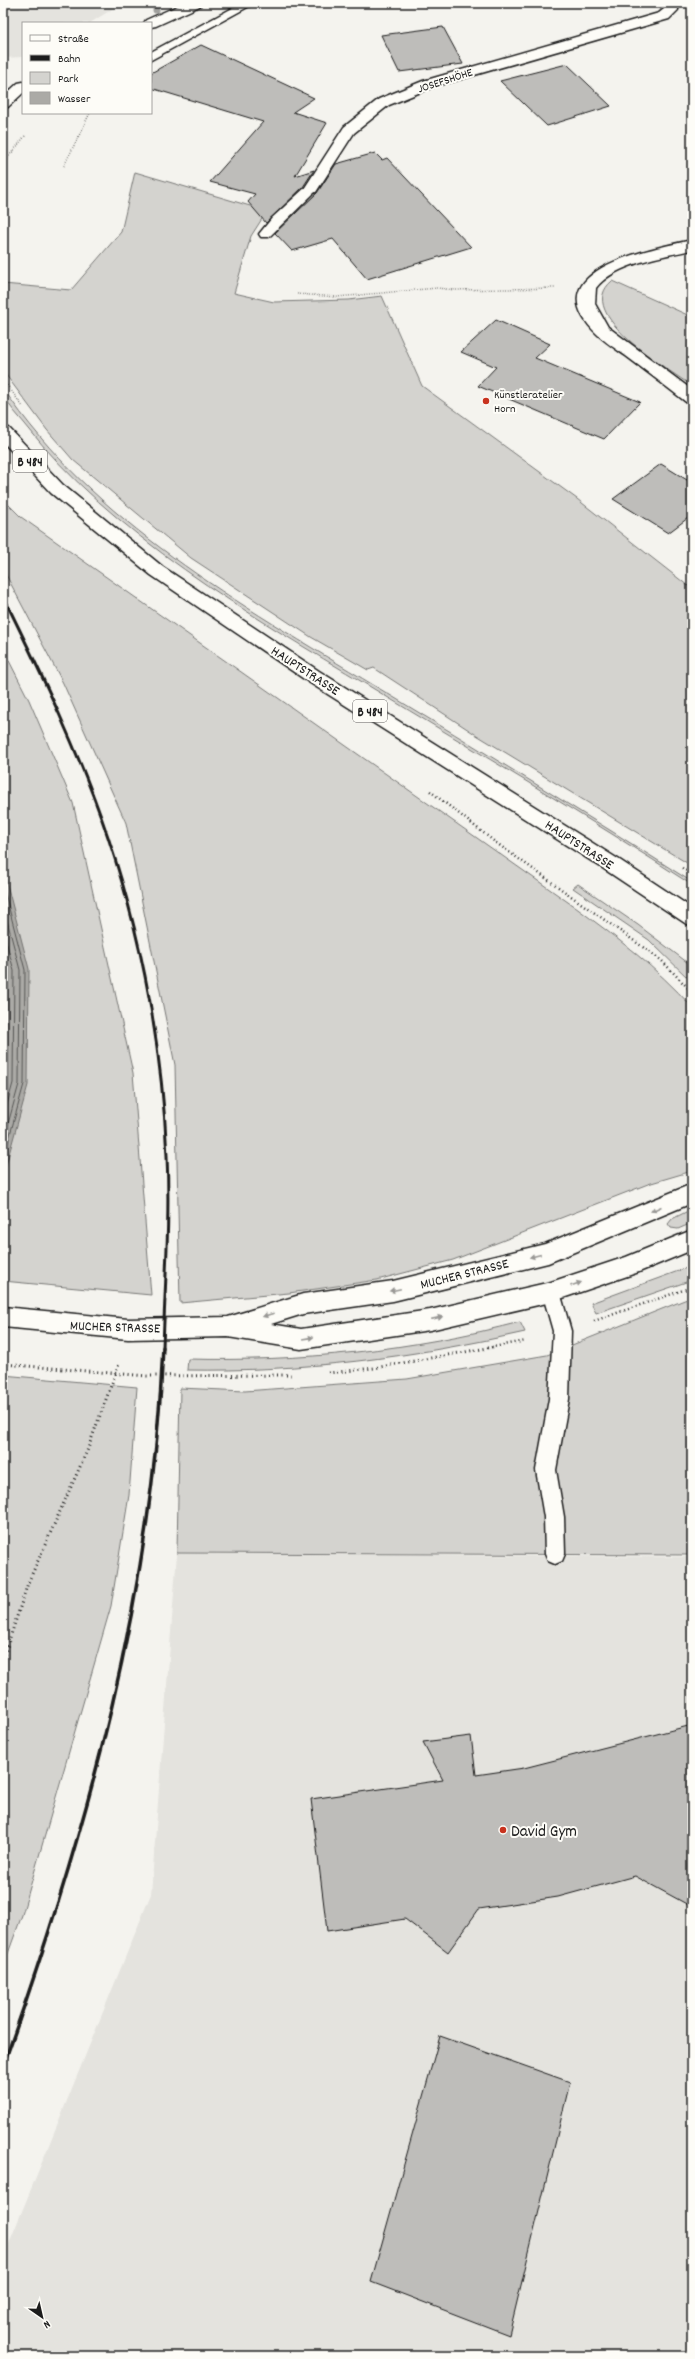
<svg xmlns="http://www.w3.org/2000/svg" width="695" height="2359" font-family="Dekko,sans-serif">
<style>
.built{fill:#e4e3de}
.green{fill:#d4d3cf;stroke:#787876}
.water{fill:#abaaa6;stroke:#72716f}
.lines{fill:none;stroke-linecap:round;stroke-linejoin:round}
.shore{stroke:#555553;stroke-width:1}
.building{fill:#bebdba;stroke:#1c1c1c}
.service-casing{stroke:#1c1c1c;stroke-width:3}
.minor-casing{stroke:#1c1c1c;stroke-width:3}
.secondary-casing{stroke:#1c1c1c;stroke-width:3}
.primary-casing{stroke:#1c1c1c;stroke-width:3}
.path-far2{stroke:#1c1c1c;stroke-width:1.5;stroke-dasharray:0.5 2;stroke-linecap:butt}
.path-far1{stroke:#1c1c1c;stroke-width:2.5;stroke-dasharray:1 3;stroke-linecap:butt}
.path{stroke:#1c1c1c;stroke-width:3;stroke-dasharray:1 3.5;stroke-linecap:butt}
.service{fill:#fdfcf7;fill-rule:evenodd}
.minor{fill:#fdfcf7;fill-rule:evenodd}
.secondary{fill:#fdfcf7;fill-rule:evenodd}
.primary{fill:#fdfcf7;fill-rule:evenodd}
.rail-far1{stroke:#1c1c1c;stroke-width:3}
.rail{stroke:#1c1c1c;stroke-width:3.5}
.tree{fill:#a0a09d}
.oneway{fill:#989794}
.poi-dot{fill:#c8321e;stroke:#fdfcf7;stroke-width:1.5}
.labels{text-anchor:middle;stroke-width:4;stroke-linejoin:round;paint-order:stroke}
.far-street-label{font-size:12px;fill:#1c1c1c;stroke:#fdfcf7}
.far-poi-label{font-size:12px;fill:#1c1c1c;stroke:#fdfcf7;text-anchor:start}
.shield{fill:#fdfcf7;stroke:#605f5e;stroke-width:1}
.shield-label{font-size:13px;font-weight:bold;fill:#1c1c1c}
.street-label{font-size:14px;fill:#1c1c1c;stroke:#fdfcf7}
.near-poi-label{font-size:17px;fill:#1c1c1c;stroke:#fdfcf7;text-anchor:start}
</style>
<rect width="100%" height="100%" fill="#f4f3ee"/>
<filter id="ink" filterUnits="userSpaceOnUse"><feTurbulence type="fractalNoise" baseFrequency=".025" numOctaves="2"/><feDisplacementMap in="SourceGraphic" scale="8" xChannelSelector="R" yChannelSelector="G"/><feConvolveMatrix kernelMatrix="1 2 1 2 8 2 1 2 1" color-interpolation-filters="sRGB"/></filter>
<g filter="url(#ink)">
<g class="built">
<path d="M3,3H122L90,23H23V57L3,58Z"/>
<path d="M177,1553L692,1557V2356H3V2258L151,1894Z"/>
</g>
<g class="green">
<path d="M135,172L267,211L251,236L234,293L274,302L349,300L382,296L422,386L577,499L692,589V866L475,734L374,668L368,670L311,637L191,558L73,460L47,430L3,371V284L71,290L121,232Z"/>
<path d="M612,281L692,317V386C670,370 572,314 612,281Z"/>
<path d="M3,388C93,522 240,604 375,686C481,750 587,815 692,882V885C586,816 477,752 369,686C250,615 111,534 25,424C17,414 3,401 3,388Z"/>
<path d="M3,499L21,517L575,907C617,938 656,967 692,1007V1171L648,1184L453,1260L377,1280L289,1293L180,1303L175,1065L126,823L63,683L3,569Z"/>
<path d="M3,649L29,700L73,803L133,1073L151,1295L3,1281Z"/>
<path d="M578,884L638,925L692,966V982L649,940L573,888Z"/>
<path d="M692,1209V1223L678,1229L671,1228L668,1224L672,1219Z"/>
<path d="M692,1266V1280L596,1313L591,1303Z"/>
<path d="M692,1297V1555L177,1553L180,1388L245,1391L407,1379L547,1355Z"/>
<path d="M520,1322L525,1332C413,1357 301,1372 187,1370L188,1359C300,1362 412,1350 520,1322Z"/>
<path d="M3,1375L137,1387L129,1495L111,1606L22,1915L3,1967Z"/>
</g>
<path class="water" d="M3,869L29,969L28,1085L3,1176Z"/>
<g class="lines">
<g class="shore">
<path d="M3,885L25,970L24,1084L3,1160"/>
<path d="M3,905L20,970L19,1084L3,1142"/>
<path d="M3,929L14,971L13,1083L3,1119"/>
</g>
</g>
<g class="building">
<path d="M443,27L463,64L399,72L381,35Z"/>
<path d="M201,45L314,98L293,112L327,123L295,176L314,170L303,187L266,223L248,202L255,194L210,182L263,122L151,88V73Z"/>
<path d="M567,64L611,106L547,126L500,81Z"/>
<path d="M375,153L382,160L387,158L471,247L367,279L333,239L292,251L275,233L317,193L336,164Z"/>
<path d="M496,320L550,344L535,358L640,402L604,439L478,386L496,367L461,352Z"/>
<path d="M661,464L692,483V515L668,533L613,499Z"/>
<path d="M692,1725V1907L635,1876L558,1897L479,1909L448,1952L405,1919L327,1931L311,1799L443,1780L423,1742L471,1736L476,1775L524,1768Z"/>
<path d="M440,2036L570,2082L509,2335L371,2282Z"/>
</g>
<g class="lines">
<defs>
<g id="service">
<path d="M242,3H255L151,60V52Z"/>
<path d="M311,185L315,186L317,189L315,192L269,237H261L259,234L272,218L307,186Z"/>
<path d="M551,1284L558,1286L560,1292L571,1331L569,1399L556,1470L564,1517L565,1554L562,1561L555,1564L548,1561L545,1554L544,1517L536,1470L549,1399L553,1331L542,1292L544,1286Z"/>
</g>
<g id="minor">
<path d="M184,3H202L200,6L156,26L151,27V23H144L146,20Z"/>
<path d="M664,3H678V10L669,19L433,87L389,105L354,133L316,192L311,193L304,189L344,127L379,99L423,81L659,13L664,9Z"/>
<path d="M23,82V93L8,107L3,108V97L18,83Z"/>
<path d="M692,240V250C664,256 614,264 596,288L595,304L608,327L692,390V403L686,402C666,386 646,371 626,356C616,349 605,342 597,334C531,270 652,249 692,240Z"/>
</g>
<path id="secondary" d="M692,1184V1203L548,1263L393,1301L303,1314L271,1324L301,1329L430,1310L551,1282L626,1257L692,1230V1250L639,1272L551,1302L430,1330L301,1349L228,1337L128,1339L3,1327V1307L128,1319L228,1317L303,1294L393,1281L545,1244Z"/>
<path id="primary" d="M3,427L9,428L63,485L163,567L319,671L618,859L692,908V926L685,923L604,869L307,681L151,575L51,493L3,442Z"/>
</defs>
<use href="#service" class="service-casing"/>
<use href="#minor" class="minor-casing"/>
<use href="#secondary" class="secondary-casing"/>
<use href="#primary" class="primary-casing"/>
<g class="path-far2">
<path d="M3,164L25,136"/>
<path d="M64,166L90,113"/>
<path d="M297,294L337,297L437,288L455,290L556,288"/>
<path d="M3,379L23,407"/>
<path d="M3,484L9,488"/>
</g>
<g class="path-far1">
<path d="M430,791L495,842L661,960L692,992"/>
<path d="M682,868L692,874"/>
<path d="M594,1321L692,1287"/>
<path d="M487,1348L526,1341"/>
</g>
<g class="path">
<path d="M3,1364L147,1376L291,1375"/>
<path d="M328,1373L374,1368L493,1347"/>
<path d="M3,1659L28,1583L87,1451L119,1364"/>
</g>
<use href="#service" class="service"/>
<use href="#minor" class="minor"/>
<use href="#secondary" class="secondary"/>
<use href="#primary" class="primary"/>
<path class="rail-far1" d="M3,596C42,675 80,754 108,837C142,939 162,1048 167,1156C170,1220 165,1284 163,1348"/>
<path class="rail" d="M3,2066C86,1835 153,1594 163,1347"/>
</g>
<circle class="tree" cx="156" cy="10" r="3.5"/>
<defs><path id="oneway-solid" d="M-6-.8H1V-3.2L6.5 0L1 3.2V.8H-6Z"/></defs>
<g class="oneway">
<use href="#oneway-solid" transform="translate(656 1209) rotate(156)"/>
<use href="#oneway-solid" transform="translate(535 1256) rotate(166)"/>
<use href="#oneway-solid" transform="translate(576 1284) rotate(-19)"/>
<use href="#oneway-solid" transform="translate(395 1290) rotate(168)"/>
<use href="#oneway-solid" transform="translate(268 1315) rotate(163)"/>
<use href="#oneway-solid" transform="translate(437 1318) rotate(-13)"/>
<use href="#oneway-solid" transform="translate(308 1338) rotate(-9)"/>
</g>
</g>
<g class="poi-dot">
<circle cx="486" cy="401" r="4"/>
<circle cx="503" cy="1830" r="4"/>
</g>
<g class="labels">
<g class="far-street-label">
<text transform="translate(445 80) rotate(-18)" y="4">JOSEFSHÖHE</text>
</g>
<g class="far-poi-label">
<text x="494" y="398">Künstleratelier<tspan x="494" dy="14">Horn</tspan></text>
</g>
<g class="shield">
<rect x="13" y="450" width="34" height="22" rx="3"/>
<rect x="353" y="700" width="34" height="22" rx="3"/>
</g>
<g class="shield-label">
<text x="30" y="466">B 484</text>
<text x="370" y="716">B 484</text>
</g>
<g class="street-label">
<text transform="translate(306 670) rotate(33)" y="5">HAUPTSTRASSE</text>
<text transform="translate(580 844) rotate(33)" y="5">HAUPTSTRASSE</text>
<text transform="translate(464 1273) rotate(-14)" y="5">MUCHER STRASSE</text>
<text transform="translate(115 1326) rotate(2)" y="5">MUCHER STRASSE</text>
</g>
<g class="near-poi-label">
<text x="511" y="1836">David Gym</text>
</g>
</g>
<rect width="695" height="2359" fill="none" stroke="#fdfcf7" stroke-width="16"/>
<rect x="8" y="8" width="679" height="2343" fill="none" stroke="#1c1c1c" stroke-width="1.5" filter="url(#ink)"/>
<rect x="22" y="22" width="130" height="92" fill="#fdfcf7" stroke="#a3a29f"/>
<rect x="30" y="35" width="20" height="6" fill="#fdfcf7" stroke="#a3a29f"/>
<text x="58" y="42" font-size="12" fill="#1c1c1c">Straße</text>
<rect x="30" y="55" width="20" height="6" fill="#1c1c1c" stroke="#a3a29f"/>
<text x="58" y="62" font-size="12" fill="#1c1c1c">Bahn</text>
<rect x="30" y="72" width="20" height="12" fill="#d4d3cf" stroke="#a3a29f"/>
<text x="58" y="82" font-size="12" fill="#1c1c1c">Park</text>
<rect x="30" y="92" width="20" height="12" fill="#abaaa6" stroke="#a3a29f"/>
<text x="58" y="102" font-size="12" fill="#1c1c1c">Wasser</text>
<g transform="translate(42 2317) rotate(146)" stroke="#fdfcf7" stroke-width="3" paint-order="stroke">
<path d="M0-3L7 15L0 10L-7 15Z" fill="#1c1c1c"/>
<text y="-6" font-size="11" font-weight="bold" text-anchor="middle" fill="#1c1c1c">N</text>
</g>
</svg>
